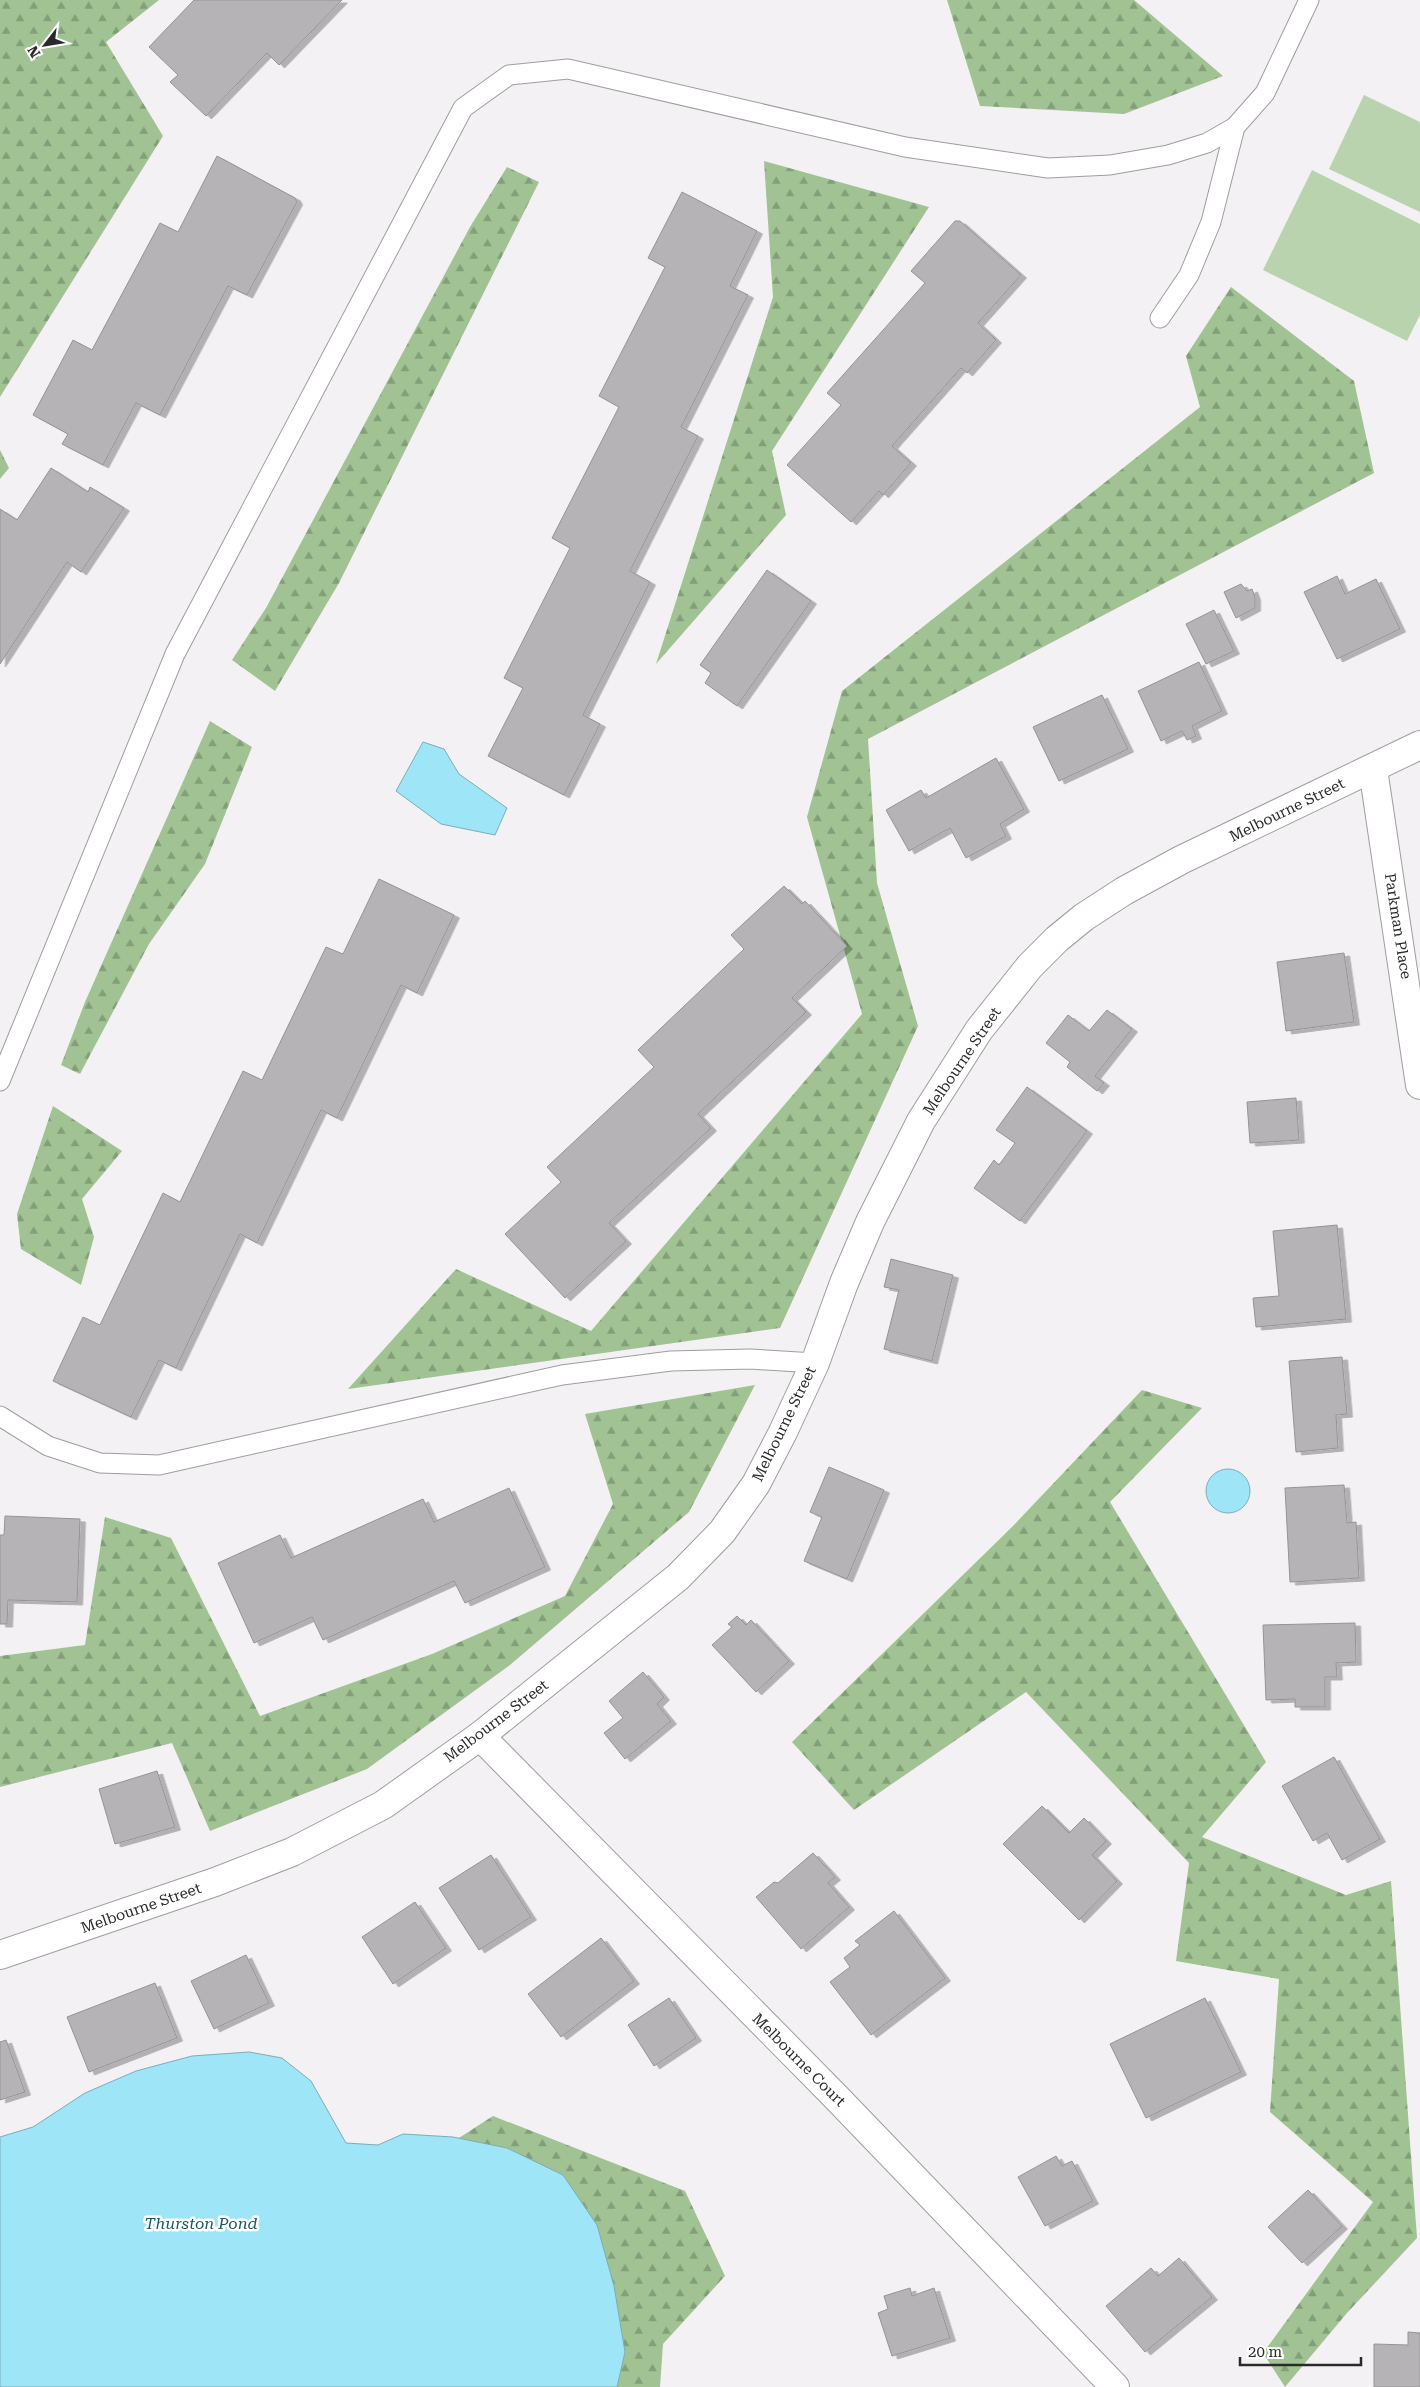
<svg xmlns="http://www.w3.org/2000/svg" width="1420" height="2387" font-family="'Roboto Serif',serif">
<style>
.grass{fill:#b8d3ae}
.forest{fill:url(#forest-firs)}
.water{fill:#9de5f7;stroke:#7badba}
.building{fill:#b5b3b6;stroke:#959395;filter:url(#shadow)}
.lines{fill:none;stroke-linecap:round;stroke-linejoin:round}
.lane-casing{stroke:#9f9d9f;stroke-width:21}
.street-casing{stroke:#9f9d9f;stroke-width:30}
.lane{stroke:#fff;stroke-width:19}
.street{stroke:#fff;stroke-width:28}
.labels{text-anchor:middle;stroke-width:5;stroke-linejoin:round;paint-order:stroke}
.street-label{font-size:15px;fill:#2b2a2b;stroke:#fff}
.water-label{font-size:16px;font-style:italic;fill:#1a5663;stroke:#fff}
</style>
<defs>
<pattern id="forest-firs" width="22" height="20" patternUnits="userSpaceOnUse" patternTransform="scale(1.25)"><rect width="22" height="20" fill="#a1c394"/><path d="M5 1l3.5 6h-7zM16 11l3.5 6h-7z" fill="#839f79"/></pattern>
<filter id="shadow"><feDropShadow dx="5.5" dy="3" stdDeviation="0" flood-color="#0004"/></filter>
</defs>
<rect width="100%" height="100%" fill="#f3f1f3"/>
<g class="grass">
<path d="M1364,95L1420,122V212L1329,169Z"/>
<path d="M1312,170L1420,224V315L1407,341L1263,270Z"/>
</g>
<g class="forest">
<path d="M0,0H159L106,42L163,136L0,397Z"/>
<path d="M947,0H1134L1223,76L1124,114L980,106Z"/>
<path d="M764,161L929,207L772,451L786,515L656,664L773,297Z"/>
<path d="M507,167L539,182L339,583L275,691L232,660L266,608L470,227Z"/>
<path d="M1231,287L1354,381L1374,473L868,739L877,883L918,1026L780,1328L348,1389L456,1269L591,1331L862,1014L807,817L842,691L1200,407L1186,356Z"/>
<path d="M0,450L9,468L0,479Z"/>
<path d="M210,721L252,747L205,864L149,944L80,1074L61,1065L85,1002Z"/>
<path d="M53,1106L122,1151L82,1199L94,1237L81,1285L21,1249L17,1214Z"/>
<path d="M755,1385L689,1512L510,1665L367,1769L210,1831L172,1743L0,1787V1656L85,1645L105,1517L171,1538L260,1716L432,1654L565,1596L613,1504L585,1414Z"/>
<path d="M1142,1390L1202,1408L1110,1502L1266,1762L1202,1837L1346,1895L1391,1881L1417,2238L1347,2313L1285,2387L1263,2353L1373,2202L1270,2112L1279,1979L1176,1961L1189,1863L1026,1692L854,1810L792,1742L1013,1526Z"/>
<path d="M493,2116L685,2191L725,2276L663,2344L660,2387H462L392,2181Z"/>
</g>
<g class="water">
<path d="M423,742L444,749L459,774L507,808L495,835L441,824L396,791Z"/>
<circle cx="1228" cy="1491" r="22"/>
<path d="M249,2052L282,2058L311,2081L346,2143L378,2145L403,2134L453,2137L507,2148L563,2175L597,2225L614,2286L625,2352L617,2387H0V2137L33,2127L85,2093L136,2071L192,2056Z"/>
</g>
<g class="building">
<path d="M194,0H342L279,65L267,53L206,116L170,82L178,75L149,47Z"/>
<path d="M217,156L295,198L297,202L247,295L228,286L160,415L136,403L103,465L62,444L68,434L33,415L73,340L92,350L160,223L178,232Z"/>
<path d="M682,192L757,231L730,286L748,295L681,427L698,436L630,571L650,582L583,715L600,724L564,795L488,756L523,688L504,678L570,548L552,538L619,407L599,396L665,267L648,258Z"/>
<path d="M955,221H960L1021,275L978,323L996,340L967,373L961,368L892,446L911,463L883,495L879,491L851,522L787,465L841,405L827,393L925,283L911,271Z"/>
<path d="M51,468L88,492L90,487L124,508L81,572L67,562L0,664V509L17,520Z"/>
<path d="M767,570L811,601L737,706L705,683L711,673L700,665Z"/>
<path d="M1337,576L1345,594L1376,579L1400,629L1337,659L1304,592Z"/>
<path d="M1241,584L1247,591L1252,589L1255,597V608L1236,618L1224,592Z"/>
<path d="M1214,610L1234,651L1206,664L1186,624Z"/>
<path d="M1199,662L1222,711L1192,726L1196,736L1187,740L1182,731L1161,741L1138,691Z"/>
<path d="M1102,695L1128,749L1059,781L1033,727Z"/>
<path d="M996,758L1024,809L1000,824L1006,836L966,858L950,828L909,851L886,810L921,790L926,798Z"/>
<path d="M379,879L454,915L417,993L401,985L337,1118L321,1110L257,1243L240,1234L176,1368L159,1360L131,1417L53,1381L83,1317L100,1325L163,1193L180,1202L243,1071L262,1080L326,947L343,954Z"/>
<path d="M784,886L802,904L805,901L847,946L792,998L806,1012L698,1114L711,1128L609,1223L626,1241L565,1298L505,1234L561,1182L547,1167L654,1067L638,1050L744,949L731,935Z"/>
<path d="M1344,953L1354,1022L1286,1031L1277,962Z"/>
<path d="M1107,1010L1132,1029L1095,1076L1104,1083L1097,1091L1067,1067L1070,1062L1046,1043L1068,1015L1089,1031Z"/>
<path d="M1027,1087L1087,1131L1020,1221L974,1188L994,1160L999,1165L1015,1143L996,1130Z"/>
<path d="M1296,1098L1299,1140L1250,1143L1247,1102Z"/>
<path d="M1337,1225L1346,1319L1256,1327L1253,1298L1279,1296L1273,1231Z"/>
<path d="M891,1259L953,1275L932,1361L884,1349L899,1290L884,1287Z"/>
<path d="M1342,1357L1347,1414L1336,1415L1338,1448L1296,1452L1289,1361Z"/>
<path d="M829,1467L884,1490L847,1579L804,1561L822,1517L810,1512Z"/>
<path d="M1344,1485L1347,1523L1356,1522L1359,1578L1290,1582L1285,1488Z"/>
<path d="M509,1488L545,1567L465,1603L454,1581L323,1640L312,1617L254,1643L218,1563L280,1535L291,1558L423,1499L434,1522Z"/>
<path d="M5,1516L80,1519L77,1602L8,1600L7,1624H0V1535H4Z"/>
<path d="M737,1616L746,1625L751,1620L789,1661L756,1692L712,1645L732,1627L728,1624Z"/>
<path d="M1355,1623L1356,1662L1336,1663L1337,1677H1325V1707H1295V1699L1266,1700L1263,1625Z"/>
<path d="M643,1672L664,1697L657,1704L671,1721L625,1759L604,1733L623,1718L609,1701Z"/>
<path d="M1334,1757L1380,1839L1342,1860L1327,1833L1313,1841L1282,1786Z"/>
<path d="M157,1771L175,1827L115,1844L99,1789Z"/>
<path d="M1042,1806L1069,1833L1084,1818L1106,1841L1092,1855L1117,1881L1079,1920L1003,1844Z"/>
<path d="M813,1853L835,1877L828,1883L849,1907L801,1949L756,1897L774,1882L778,1883Z"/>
<path d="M491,1855L531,1917L479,1950L439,1888Z"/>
<path d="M415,1902L446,1948L393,1984L362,1937Z"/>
<path d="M894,1911L945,1978L871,2035L830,1982L850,1967L844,1958L860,1945L855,1941Z"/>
<path d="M601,1938L634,1981L561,2037L528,1994Z"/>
<path d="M246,1955L269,2003L214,2029L191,1981Z"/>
<path d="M155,1983L177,2038L89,2072L67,2017Z"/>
<path d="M669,1998L696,2038L654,2066L628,2025Z"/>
<path d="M1205,1998L1241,2072L1146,2118L1110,2044Z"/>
<path d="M6,2040L25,2092L0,2100V2042Z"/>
<path d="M1056,2156L1062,2166L1072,2161L1093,2201L1045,2226L1018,2177Z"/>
<path d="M1308,2190L1342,2226L1302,2263L1268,2227Z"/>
<path d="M1179,2258L1212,2297L1145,2352L1106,2306L1151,2268L1158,2276Z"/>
<path d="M910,2288L912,2296L934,2288L950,2338L892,2356L878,2313L888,2309L884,2296Z"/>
<path d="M1408,2332L1420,2333V2387H1374V2344L1408,2345Z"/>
</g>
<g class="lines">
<defs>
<g id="lane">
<path d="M1160,318L1189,275L1211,222L1235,127L1265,93L1309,0"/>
<path d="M0,1081L175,654L463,108L509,75L568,69L905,147L1048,168L1110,165L1168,155L1207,143L1235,127"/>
<path d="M0,1416L48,1446L100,1463L159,1465L562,1375L671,1361L750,1359L815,1363"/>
</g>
<g id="street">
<path d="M1373,769L1420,1085"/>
<path d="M480,1736L834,2095L1115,2387"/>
<path d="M0,1955L215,1882L292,1852L383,1805L480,1736L678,1577L722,1532L756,1484L783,1432L815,1363L844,1283L870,1222L921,1121L979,1030L1030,966L1057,939L1084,917L1124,891L1181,860L1420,745"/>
</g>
</defs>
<use href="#lane" class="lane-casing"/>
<use href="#street" class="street-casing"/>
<use href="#lane" class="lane"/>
<use href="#street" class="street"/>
</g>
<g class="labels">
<g class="street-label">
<text transform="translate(1287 810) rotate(-26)" y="5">Melbourne Street</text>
<text transform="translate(1398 926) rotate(81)" y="5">Parkman Place</text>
<text transform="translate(962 1061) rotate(-56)" y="5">Melbourne Street</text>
<text transform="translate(784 1424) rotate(-64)" y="5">Melbourne Street</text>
<text transform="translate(496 1721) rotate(-37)" y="5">Melbourne Street</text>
<text transform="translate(141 1908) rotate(-19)" y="5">Melbourne Street</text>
<text transform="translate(799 2060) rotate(45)" y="5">Melbourne Court</text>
</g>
<g class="water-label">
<text x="201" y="2229">Thurston Pond</text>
</g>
</g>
<g transform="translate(45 45) rotate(239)" stroke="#ffffff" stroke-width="4" paint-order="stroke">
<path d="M0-4L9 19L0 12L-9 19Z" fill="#2b2a2b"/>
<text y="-8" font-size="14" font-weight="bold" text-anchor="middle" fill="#2b2a2b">N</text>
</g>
<path d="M1240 2357v8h121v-8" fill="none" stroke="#2b2a2b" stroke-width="2.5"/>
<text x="1248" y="2357" font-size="15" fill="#2b2a2b" stroke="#ffffff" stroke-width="4" paint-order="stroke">20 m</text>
</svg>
